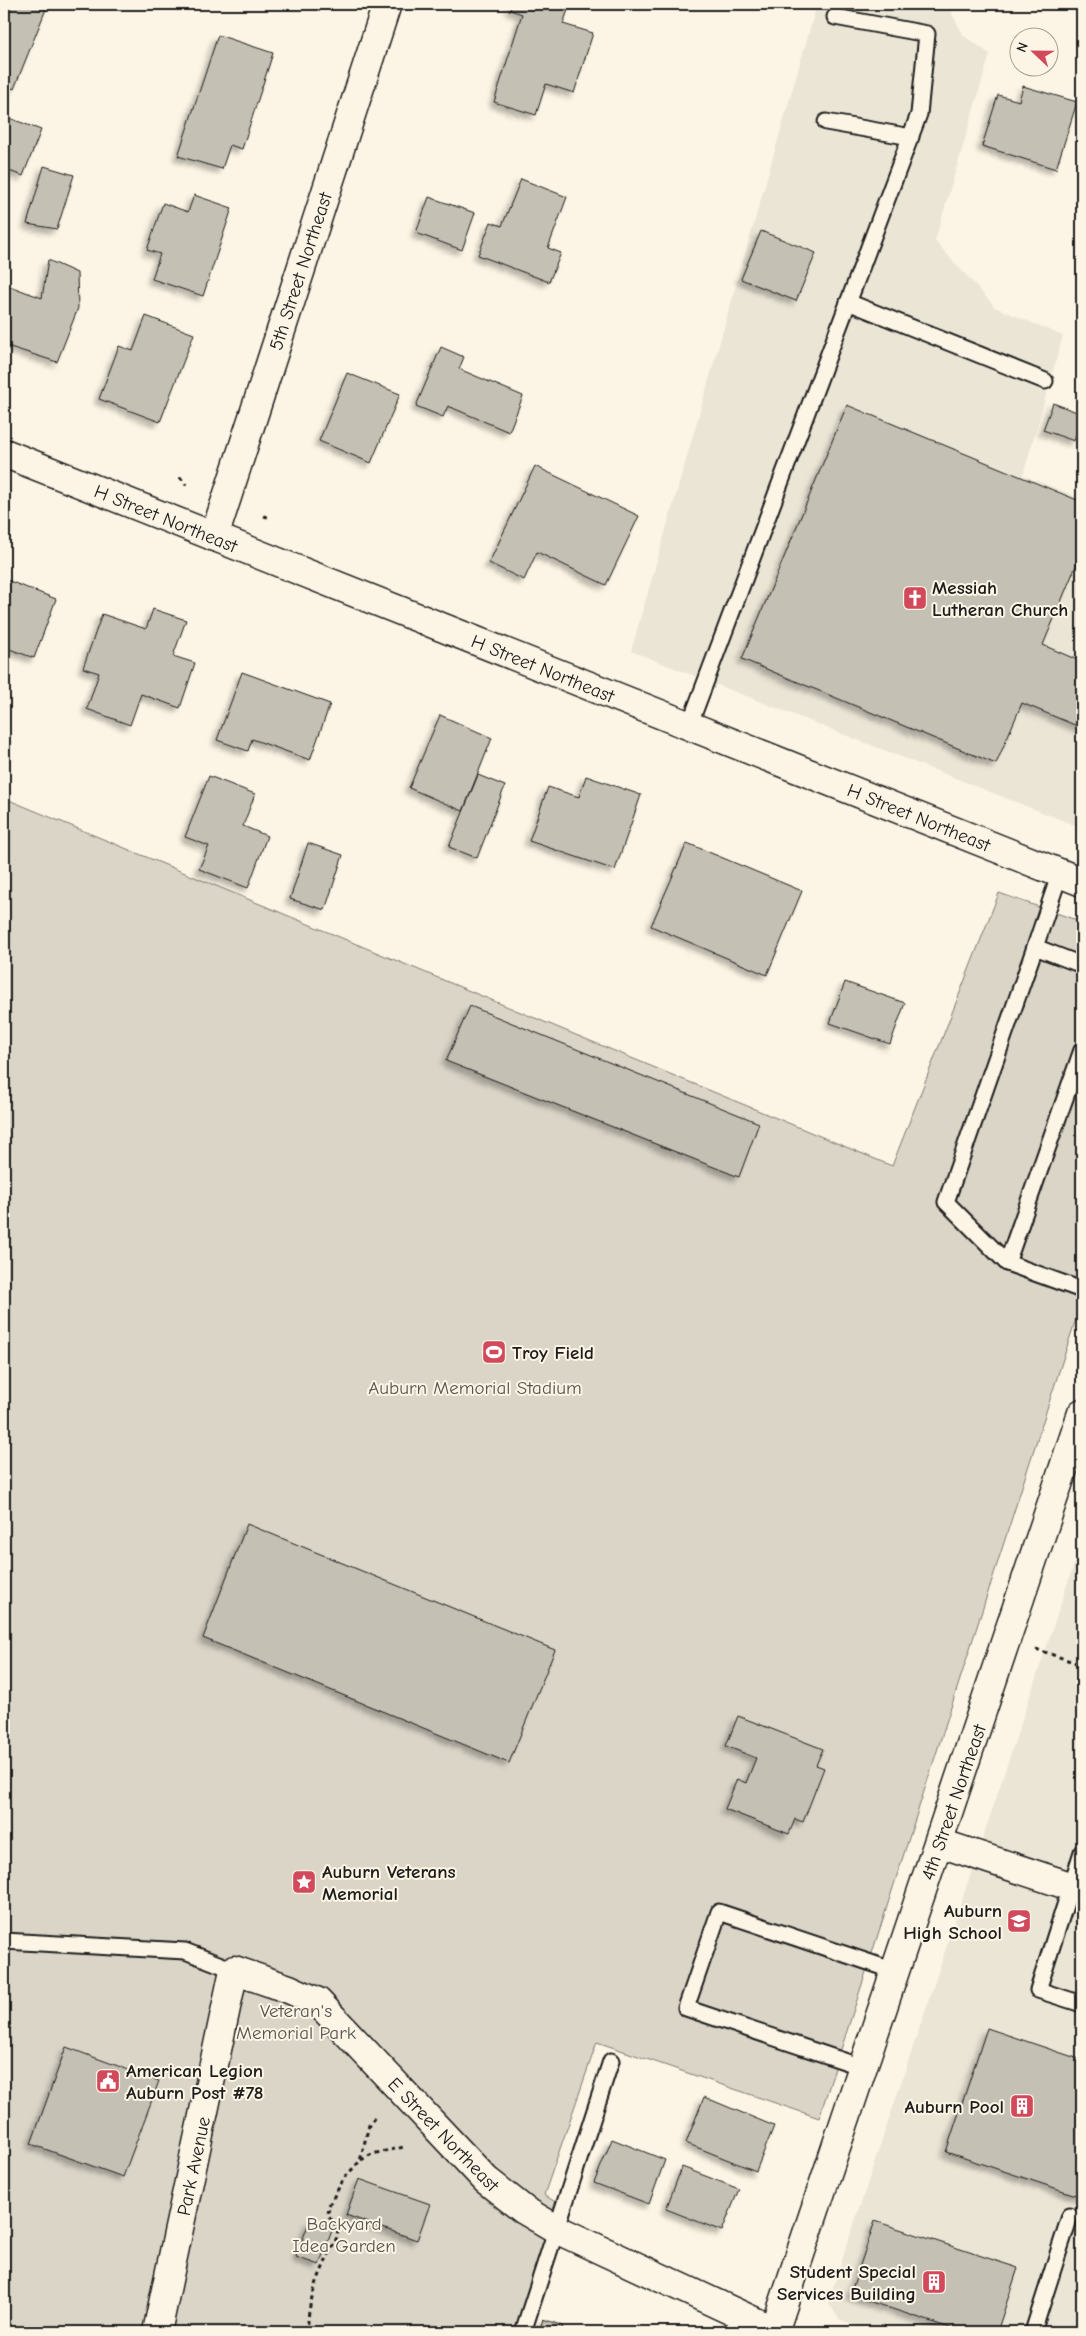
<svg xmlns="http://www.w3.org/2000/svg" width="1086" height="2336" font-family="'Comic Neue',sans-serif">
<style>
.built{fill:#ebe5d6}
.green{fill:#dbd5c8;stroke:#7c7872}
.building{fill:#c4c0b3;stroke:#1c1c1c;filter:url(#shadow)}
.lines{fill:none;stroke-linecap:round;stroke-linejoin:round}
.service-casing{stroke:#1c1c1c;stroke-width:19}
.minor-casing{stroke:#1c1c1c;stroke-width:31}
.tertiary-casing{stroke:#1c1c1c;stroke-width:31}
.path{stroke:#1c1c1c;stroke-width:3;stroke-dasharray:4 4;stroke-linecap:butt}
.service{stroke:#fcf5e5;stroke-width:15}
.minor{stroke:#fcf5e5;stroke-width:28}
.tertiary{stroke:#fcf5e5;stroke-width:28}
.labels{text-anchor:middle;stroke-width:4;stroke-linejoin:round;paint-order:stroke}
.street-label{font-size:19px;fill:#1c1c1c;stroke:#fcf5e5}
.poi-label{font-size:19px;font-weight:bold;fill:#1c1c1c;stroke:#fcf5e5;text-anchor:start}
.park-label{font-size:19px;fill:#555450;stroke:#fcf5e5}
</style>
<defs>
<filter id="shadow"><feDropShadow dx="-4.5" dy="4.5" stdDeviation="2.5" flood-color="#0004"/></filter>
</defs>
<rect width="100%" height="100%" fill="#fcf5e5"/>
<filter id="ink" filterUnits="userSpaceOnUse"><feTurbulence type="fractalNoise" baseFrequency=".02" numOctaves="2"/><feDisplacementMap in="SourceGraphic" scale="10" xChannelSelector="R" yChannelSelector="G"/><feConvolveMatrix kernelMatrix="1 2 1 2 8 2 1 2 1" color-interpolation-filters="sRGB"/></filter>
<g filter="url(#ink)">
<g class="built">
<path d="M817,4H953L952,14L964,36L990,54L935,241L995,307L1063,336L1023,475L1082,499V828L631,651Z"/>
<path d="M1082,1540V2332H871L839,2319L828,2302Z"/>
</g>
<path class="green" d="M4,798L892,1166L999,893L1082,922V1300L819,2118L597,2042L544,2195L564,2207L523,2332H4Z"/>
<g class="building">
<path d="M4,4H48L14,89L4,85Z"/>
<path d="M512,4H570L563,24L593,33L574,93L546,84L536,115L494,102L522,14L510,10Z"/>
<path d="M218,35L273,53L242,149L230,145L222,169L178,156Z"/>
<path d="M1023,86L1077,102L1056,169L982,146L998,95L1019,101Z"/>
<path d="M4,116L41,130L23,176L4,169Z"/>
<path d="M44,166L74,175L57,229L27,224Z"/>
<path d="M521,179L567,197L548,248L561,253L549,282L478,255L491,222L502,226Z"/>
<path d="M194,195L232,208L203,296L152,279L160,254L147,250L163,203L188,212Z"/>
<path d="M429,197L475,213L462,250L416,233Z"/>
<path d="M761,231L816,253L796,301L741,279Z"/>
<path d="M48,260L77,273L78,308L57,362L4,345V284L42,298Z"/>
<path d="M146,316L194,334L160,422L99,399L119,346L133,351Z"/>
<path d="M441,347L464,357L459,369L523,396L509,432L448,406L443,417L416,406Z"/>
<path d="M347,373L400,394L371,463L319,441Z"/>
<path d="M1053,403L1082,414L1074,441L1043,430Z"/>
<path d="M847,405L1082,502V551L1043,645L1082,662V728L1022,703L996,764L742,659Z"/>
<path d="M535,466L639,516L606,585L537,552L524,580L489,563Z"/>
<path d="M4,579L56,599L34,658L4,647Z"/>
<path d="M153,609L186,620L173,656L195,663L180,708L141,694L130,725L87,709L99,673L83,668L102,614L146,629Z"/>
<path d="M242,672L330,704L310,760L252,739L248,751L217,740Z"/>
<path d="M440,715L492,738L463,811L409,788Z"/>
<path d="M478,775L505,786L477,858L449,847Z"/>
<path d="M209,776L255,794L243,826L267,836L248,888L199,869L209,846L185,837Z"/>
<path d="M586,776L641,795L615,870L529,841L548,787L579,797Z"/>
<path d="M308,843L343,855L325,910L290,899Z"/>
<path d="M687,843L802,891L767,975L651,926Z"/>
<path d="M845,982L905,1003L890,1044L830,1023Z"/>
<path d="M470,1006L759,1123L739,1177L446,1061Z"/>
<path d="M247,1524L555,1650L509,1763L203,1638Z"/>
<path d="M738,1716L823,1749L816,1765L824,1768L803,1822L795,1819L789,1834L725,1809L737,1779L746,1783L756,1758L726,1746Z"/>
<path d="M987,2028L1082,2060V2197L946,2152Z"/>
<path d="M66,2047L159,2081L123,2177L31,2144Z"/>
<path d="M704,2097L774,2126L756,2171L686,2143Z"/>
<path d="M612,2139L665,2160L649,2204L594,2183Z"/>
<path d="M682,2167L739,2189L722,2231L666,2209Z"/>
<path d="M359,2179L430,2204L417,2240L346,2215Z"/>
<path d="M310,2220L333,2228L319,2265L296,2257Z"/>
<path d="M875,2221L1018,2268L997,2332H962L850,2295Z"/>
<path d="M543,2319L563,2326L561,2332H539Z"/>
</g>
<g class="lines">
<defs>
<g id="service">
<path d="M826,122L911,137"/>
<path d="M848,302L1045,381"/>
<path d="M689,726L919,114L927,34L835,17"/>
<path d="M1035,947L1060,873"/>
<path d="M1082,965L1035,947L946,1202L1007,1263L1082,1290"/>
<path d="M1007,1263L1082,1050"/>
<path d="M1082,1852L1038,1990L1082,2004"/>
<path d="M4,1941L185,1951L234,1970"/>
<path d="M862,2067L686,2008L719,1912L895,1971"/>
<path d="M523,2332L611,2061"/>
<path d="M1033,2332L1070,2216"/>
</g>
<g id="minor">
<path d="M4,453L1082,882"/>
<path d="M214,537L387,4"/>
<path d="M940,1843L1082,1890"/>
<path d="M157,2332L234,1970L289,1989L318,2002L486,2180L524,2210L558,2230L775,2331"/>
</g>
<path id="tertiary" d="M774,2332L1082,1413"/>
</defs>
<use href="#service" class="service-casing"/>
<use href="#minor" class="minor-casing"/>
<use href="#tertiary" class="tertiary-casing"/>
<g class="path">
<path d="M180,477L186,485"/>
<path d="M264,516L271,518"/>
<path d="M1036,1649L1082,1665"/>
<path d="M361,2160L372,2154L404,2147"/>
<path d="M308,2332C306,2298 323,2268 337,2237L338,2228L328,2215L329,2205L345,2177L360,2161L369,2125L375,2117"/>
</g>
<use href="#service" class="service"/>
<use href="#minor" class="minor"/>
<use href="#tertiary" class="tertiary"/>
</g>
</g>
<defs>
<symbol id="church-square" viewBox="-11 -11 22 22"><rect x="-9" y="-9" width="18" height="18" rx="4" fill="#d1495b" stroke="#fcf5e5"/><path d="M-1.2-6h2.4v3.5h3.3v2.4h-3.3V6h-2.4V-.1h-3.3v-2.4h3.3Z" fill="#fff"/></symbol>
<symbol id="stadium-square" viewBox="-11 -11 22 22"><rect x="-9" y="-9" width="18" height="18" rx="4" fill="#d1495b" stroke="#fcf5e5"/><path d="M0-5a6.5 5 0 1 0 0 10a6.5 5 0 1 0 0-10ZM-3.5-1.8h7v3.6h-7Z" fill="#fff"/></symbol>
<symbol id="sight-square" viewBox="-11 -11 22 22"><rect x="-9" y="-9" width="18" height="18" rx="4" fill="#d1495b" stroke="#fcf5e5"/><path d="M0-6L1.8-2.2L6-1.7L2.9 1.2L3.7 5.4L0 3.3L-3.7 5.4L-2.9 1.2L-6-1.7L-1.8-2.2Z" fill="#fff"/></symbol>
<symbol id="school-square" viewBox="-11 -11 22 22"><rect x="-9" y="-9" width="18" height="18" rx="4" fill="#d1495b" stroke="#fcf5e5"/><path d="M0-5L7-2L0 1L-7-2ZM-4 1L0 2.5L4 1V4Q0 6-4 4Z" fill="#fff"/></symbol>
<symbol id="civic-square" viewBox="-11 -11 22 22"><rect x="-9" y="-9" width="18" height="18" rx="4" fill="#d1495b" stroke="#fcf5e5"/><path d="M-.6-6.5H3V-4.5H.6V-3L4-1V1h2V6H-6V1h2V-1L-.6-3ZM-1.2 2.5V6h2.4V2.5Z" fill="#fff"/></symbol>
<symbol id="building-square" viewBox="-11 -11 22 22"><rect x="-9" y="-9" width="18" height="18" rx="4" fill="#d1495b" stroke="#fcf5e5"/><path d="M-4-6H4V6H1V3H-1V6H-4ZM-2.5-4.3h1.7v1.8h-1.7ZM.8-4.3h1.7v1.8H.8ZM-2.5-1h1.7V.8h-1.7ZM.8-1h1.7V.8H.8Z" fill="#fff"/></symbol>
</defs>
<g fill-rule="evenodd">
<use href="#church-square" x="901" y="584" width="28" height="28"/>
<use href="#stadium-square" x="480" y="1338" width="28" height="28"/>
<use href="#sight-square" x="290" y="1868" width="28" height="28"/>
<use href="#school-square" x="1005" y="1907" width="28" height="28"/>
<use href="#civic-square" x="94" y="2067" width="28" height="28"/>
<use href="#building-square" x="1008" y="2092" width="28" height="28"/>
<use href="#building-square" x="920" y="2268" width="28" height="28"/>
</g>
<g class="labels">
<g class="street-label">
<text transform="translate(300 271) rotate(-72)" y="7">5th Street Northeast</text>
<text transform="translate(166 518) rotate(22)" y="7">H Street Northeast</text>
<text transform="translate(543 668) rotate(22)" y="7">H Street Northeast</text>
<text transform="translate(919 817) rotate(22)" y="7">H Street Northeast</text>
<text transform="translate(953 1802) rotate(-71)" y="7">4th Street Northeast</text>
<text transform="translate(444 2134) rotate(46)" y="7">E Street Northeast</text>
<text transform="translate(193 2166) rotate(-78)" y="7">Park Avenue</text>
</g>
<g class="poi-label">
<text x="932" y="594">Messiah<tspan x="932" dy="22">Lutheran Church</tspan></text>
<text x="512" y="1359">Troy Field</text>
<text x="322" y="1878">Auburn Veterans<tspan x="322" dy="22">Memorial</tspan></text>
<text x="1002" y="1917" text-anchor="end">Auburn<tspan x="1002" dy="22">High School</tspan></text>
<text x="126" y="2077">American Legion<tspan x="126" dy="22">Auburn Post #78</tspan></text>
<text x="1004" y="2113" text-anchor="end">Auburn Pool</text>
<text x="916" y="2278" text-anchor="end">Student Special<tspan x="916" dy="22">Services Building</tspan></text>
</g>
<g class="park-label">
<text x="475" y="1394">Auburn Memorial Stadium</text>
<text x="296" y="2017">Veteran's<tspan x="296" dy="22">Memorial Park</tspan></text>
<text x="344" y="2230">Backyard<tspan x="344" dy="22">Idea Garden</tspan></text>
</g>
</g>
<rect width="1086" height="2336" fill="none" stroke="#fcf5e5" stroke-width="20"/>
<rect x="10" y="10" width="1066" height="2316" fill="none" stroke="#1c1c1c" stroke-width="2" filter="url(#ink)"/>
<g transform="translate(1034 52) rotate(292)"><circle r="24" fill="#fcf5e5" stroke="#a29e95"/>
<path d="M0-4L9 19L0 12L-9 19Z" fill="#d1495b"/>
<text y="-8" font-size="14" font-weight="bold" text-anchor="middle" fill="#1c1c1c">N</text>
</g>
</svg>
